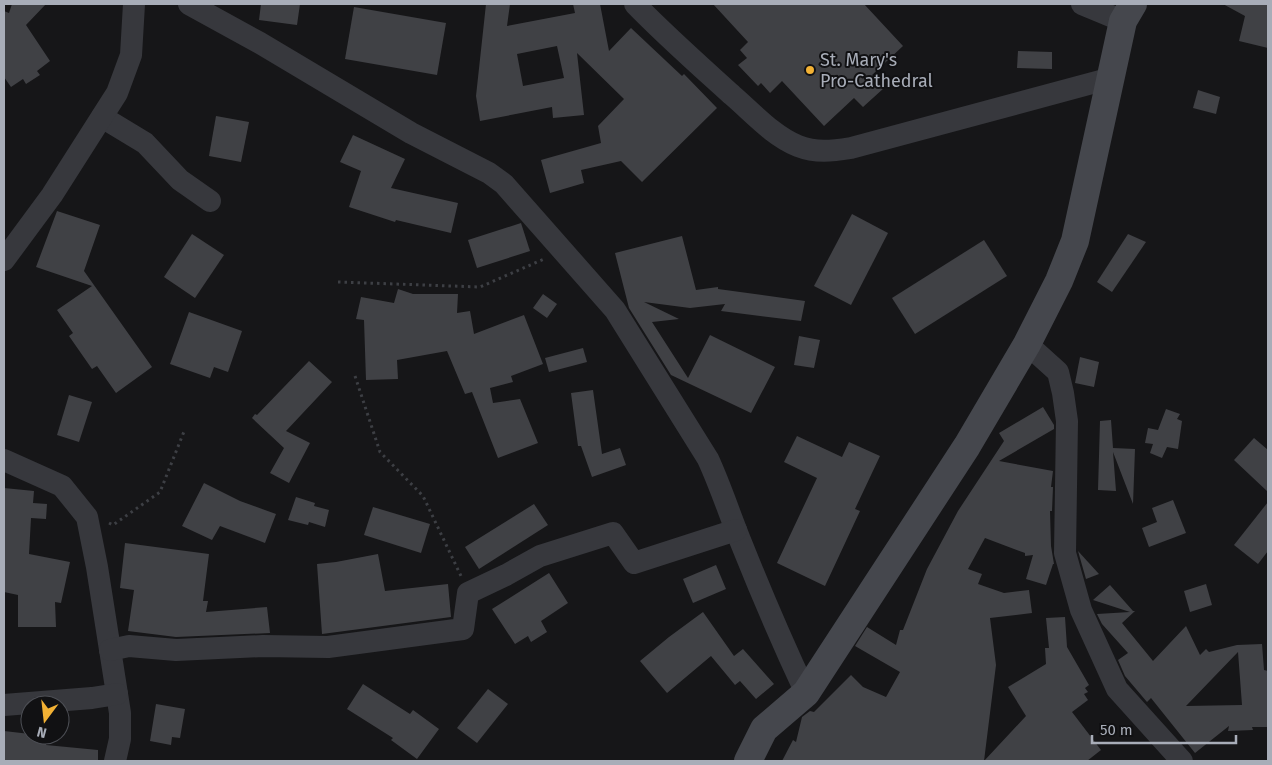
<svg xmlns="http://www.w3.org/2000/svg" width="1272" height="765" font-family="'Fira Sans',sans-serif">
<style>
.building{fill:#404145;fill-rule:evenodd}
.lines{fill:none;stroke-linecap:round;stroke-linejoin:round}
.path{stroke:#3d3f44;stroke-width:3;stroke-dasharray:2.5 4;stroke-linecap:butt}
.street{stroke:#37383d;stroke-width:22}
.secondary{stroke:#45474d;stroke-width:28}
.poi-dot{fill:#f2b134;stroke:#111113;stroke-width:2}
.labels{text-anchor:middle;stroke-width:4;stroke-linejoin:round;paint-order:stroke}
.poi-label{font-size:18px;fill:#a8adb8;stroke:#111113;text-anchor:start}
</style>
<rect width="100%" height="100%" fill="#161618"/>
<g class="building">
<path d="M12,4H46L26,25L50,61L37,71L40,75L26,84L23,79L11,87L4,77V11L9,13Z"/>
<path d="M261,4H300L297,25L259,20Z"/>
<path d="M486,4H510L507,26L575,13L573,4H600L609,51L631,28L682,76L684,74L717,108L642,182L621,161L581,170L584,183L550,193L541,160L601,143L598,126L624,99L577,53L584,115L553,118L552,107L480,121L476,96ZM557,46L564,78L523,86L517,54Z"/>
<path d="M713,4H864L903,46L872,75L884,88L863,107L854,98L824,126L782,81L770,93L761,83L758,86L738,65L747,58L740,50L748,42Z"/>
<path d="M1223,4H1268V48L1239,41L1245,16Z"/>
<path d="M354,7L446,23L437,75L345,59Z"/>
<path d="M1018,51L1052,52V69L1017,68Z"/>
<path d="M1198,90L1220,97L1216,114L1193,108Z"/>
<path d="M216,116L249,122L241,162L209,156Z"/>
<path d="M353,135L405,159L391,188L458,203L451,233L396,220L395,222L349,207L361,171L340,162Z"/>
<path d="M57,211L100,225L84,271L152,367L116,393L97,366L92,369L69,336L73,333L57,310L92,286L36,267Z"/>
<path d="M852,214L888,233L851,305L814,286Z"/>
<path d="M521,223L530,251L477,268L468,240Z"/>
<path d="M192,234L224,255L195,298L164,277Z"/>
<path d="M1128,234L1146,242L1112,292L1097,282Z"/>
<path d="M682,236L696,290L718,287V289L805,301L801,321L721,311L725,304L690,308L644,302L679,319L652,322L688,378L710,335L775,367L751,413L671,375L629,308L615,253Z"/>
<path d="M984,240L1007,276L915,334L892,298Z"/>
<path d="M398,289L413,294H458L457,313L470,311L474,334L524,315L543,364L511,376L513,382L490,388L493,403L520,399L538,443L498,458L472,392L465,394L447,351L397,360L398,379L366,380L364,320L356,319L361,297L394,303Z"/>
<path d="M543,294L557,304L547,318L533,308Z"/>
<path d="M189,312L242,331L228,372L214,367L210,378L170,364Z"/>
<path d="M799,336L820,340L814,368L794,365Z"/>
<path d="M583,348L587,362L549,372L545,358Z"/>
<path d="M1080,357L1099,362L1094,387L1075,383Z"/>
<path d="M309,361L332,382L286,431L310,443L289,483L270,473L284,448L252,418L255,414L257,415Z"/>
<path d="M593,390L602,454L620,448L626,465L592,477L581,446H578L571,393Z"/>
<path d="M69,395L92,402L79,442L57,435Z"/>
<path d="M1043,407L1054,425V429L999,461L1053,471L1051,487H1053L1052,511H1050L1051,546L1054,564H1053L1046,585L1026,579L1033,555L1025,556V553L985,538L968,569L982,574L978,584L1004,593L1029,590L1032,613L990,618L996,665L984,761L1026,716L1008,687L1046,664L1045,648H1049L1046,618L1065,617L1067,647L1089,685L1085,688L1088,692L1084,694L1088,700L1072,712L1101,750L1087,761H782L793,740L796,742L802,717L810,711L814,712L851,675L863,687L886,697L900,672L855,646L867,627L896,645L900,630H903L927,569L958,511L1004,441L999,433Z"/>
<path d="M1166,409L1180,414L1177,419L1182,421L1178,449L1167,447L1162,458L1150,453L1153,444L1145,443L1148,428L1158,430Z"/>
<path d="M1111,420L1113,448L1135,449L1133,504L1113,452L1116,491L1098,490L1100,421Z"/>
<path d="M797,436L842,457L849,442L880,456L855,509L860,511L825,586L777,563L817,478L784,462Z"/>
<path d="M1254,438L1268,450V492L1234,460Z"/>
<path d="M204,483L240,501L276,514L265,543L220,526L212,540L182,526Z"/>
<path d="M4,488L34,491L33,503L47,504L46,519L31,518L29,554L70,562L61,603L55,602L56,627H18V595L4,592Z"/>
<path d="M296,497L315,503L314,506L329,510L325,527L309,522L308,525L288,520Z"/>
<path d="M1173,500L1186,533L1149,547L1142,528L1157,522L1152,508Z"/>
<path d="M1268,502V551L1258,564L1234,545Z"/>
<path d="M534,504L548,525L479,569L465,547Z"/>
<path d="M373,507L430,524L421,553L364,535Z"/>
<path d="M125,543L209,554L203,601H208L206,612L267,607L270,633L176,637L128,631L134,590L120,588Z"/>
<path d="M1078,551L1099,574L1086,579Z"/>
<path d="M378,554L385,591L448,584L451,617L322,634L317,564L336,562Z"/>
<path d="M716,565L726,589L693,603L683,579Z"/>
<path d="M549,573L568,603L541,621L547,632L531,642L528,636L515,644L492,609Z"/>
<path d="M1206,584L1212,605L1190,612L1184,591Z"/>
<path d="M1110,585L1133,611H1135L1122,623L1153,661L1186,626L1200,655L1206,649L1209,652L1237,645L1262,644L1264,670L1268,671V727H1252L1253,730L1228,731L1229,726L1195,753L1151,698L1147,702L1125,676L1118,660L1128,653L1102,624L1097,614L1130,612L1093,600ZM1238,652L1242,705L1186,706Z"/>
<path d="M703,612L734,656L743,649L774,684L756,699L740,681L735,685L711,656L667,693L640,661L669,637Z"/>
<path d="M363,684L410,714L413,710L439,729L417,759L391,740L393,738L347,709Z"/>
<path d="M488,689L508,704L477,743L457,728Z"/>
<path d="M156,704L185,709L180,738L172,737L171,745L150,741Z"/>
<path d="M4,731L30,734V735H47L46,745L98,750V761H4Z"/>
</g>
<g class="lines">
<g class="path">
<path d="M338,282L480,287L544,259"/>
<path d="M355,376L380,452L423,496L461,576"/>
<path d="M109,523L113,525L160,492L185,429"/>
</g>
<g class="street">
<path d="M189,4L260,43L411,133L489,173L504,184L615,310L708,459C721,487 730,516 742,545C762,595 783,644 806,693"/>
<path d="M635,4C666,36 699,65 732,95C753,113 773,136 798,146C816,153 832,151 851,148L1111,78"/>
<path d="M1082,4L1123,21"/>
<path d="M102,117L145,143L180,180L210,201"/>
<path d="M4,260L52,195L117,93L131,55L134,4"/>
<path d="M1027,344L1058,372L1063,393L1067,421L1065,553L1081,610L1117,689L1182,761"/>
<path d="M4,460L62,486L87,517L97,567L120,713V739L115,761"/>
<path d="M110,650L129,646L176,650L263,646L328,647L463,629L468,593L506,575L540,556L613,533L634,563L736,530"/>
<path d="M4,705L92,698L117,694"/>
</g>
<path class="secondary" d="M748,761L764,729L806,693L967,446L1027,344L1059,281L1075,241L1123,21L1133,4"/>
</g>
<circle class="poi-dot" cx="810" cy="70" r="5"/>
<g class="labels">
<g class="poi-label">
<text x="820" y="66">St. Mary's<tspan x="820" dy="21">Pro-Cathedral</tspan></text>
</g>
</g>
<rect width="1272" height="765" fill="none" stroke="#a8adb8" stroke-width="10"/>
<g transform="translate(45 720) rotate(195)"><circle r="24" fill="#111113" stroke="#4d4f55"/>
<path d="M0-4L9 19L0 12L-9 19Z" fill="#f2b134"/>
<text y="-8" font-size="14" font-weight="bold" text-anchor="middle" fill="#a8adb8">N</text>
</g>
<path d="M1092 735v8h144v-8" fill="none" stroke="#a8adb8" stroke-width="2.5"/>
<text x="1100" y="735" font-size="15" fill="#a8adb8" stroke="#111113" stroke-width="4" paint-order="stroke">50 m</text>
</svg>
